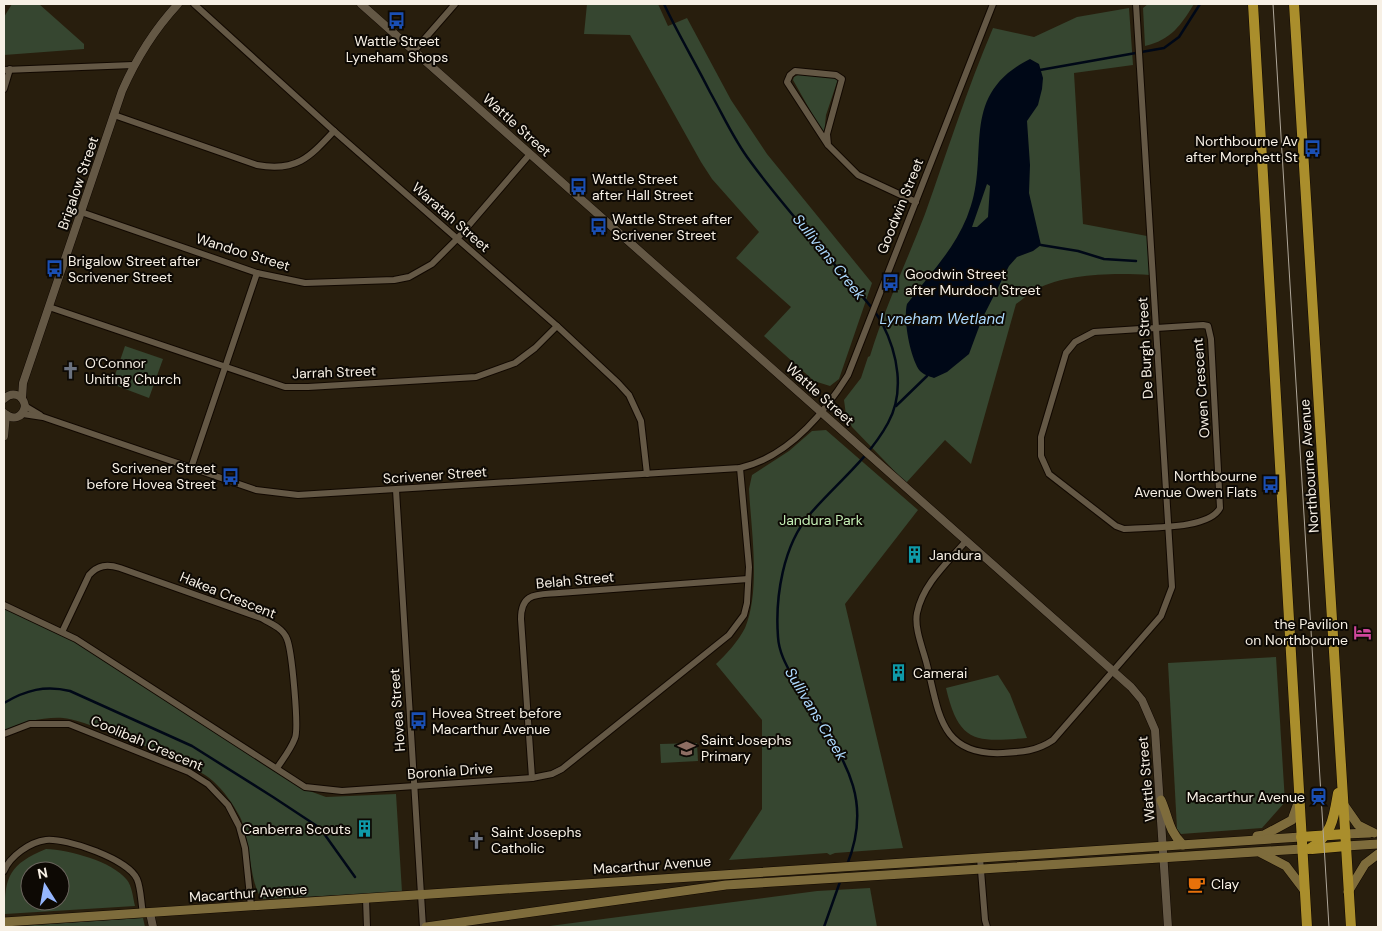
<svg xmlns="http://www.w3.org/2000/svg" width="1382" height="931" font-family="'DM Sans',sans-serif">
<style>
.green{fill:#364630;fill-rule:evenodd}
.water{fill:#000817;fill-rule:evenodd}
.lines{fill:none;stroke-linecap:round;stroke-linejoin:round}
.stream{stroke:#000817;stroke-width:2.5}
.minor-casing{stroke:#110800;stroke-width:8}
.tertiary-casing{stroke:#110800;stroke-width:9}
.secondary-casing{stroke:#110800;stroke-width:10}
.trunk-casing{stroke:#110800;stroke-width:11}
.minor{stroke:#645845;stroke-width:6}
.tertiary{stroke:#645845;stroke-width:8}
.secondary{stroke:#7e6c3c;stroke-width:9}
.trunk{stroke:#aa8e2c;stroke-width:10}
.tram{stroke:#aea699;stroke-width:1}
.labels{text-anchor:middle;stroke-width:4;stroke-linejoin:round;paint-order:stroke}
.poi-label{font-size:14px;fill:#f7f0e5;stroke:#0d0904;text-anchor:start}
.street-label{font-size:14px;fill:#f7f0e5;stroke:#0d0904}
.park-label{font-size:14px;fill:#c4eeb5;stroke:#0d0904}
.water-label{font-size:15px;font-style:italic;fill:#acd9fe;stroke:#0d0904}
</style>
<rect width="100%" height="100%" fill="#281e0d"/>
<g class="green">
<path d="M12,4H39L84,44V49L4,55V17Z"/>
<path d="M587,4H658L668,26L687,18L731,100L767,154L872,283L839,379L830,386L814,381L764,336L791,307L736,258L759,232L712,179L701,162L630,35L584,34Z"/>
<path d="M1148,4H1194C1181,25 1171,40 1145,46L1143,8Z"/>
<path d="M1129,8L1133,65L1074,73L1083,224L1147,236L1150,275C1114,273 1067,273 1035,290C1028,294 1022,300 1016,304L971,464L945,440L906,483L852,427L846,415L844,400L861,378L868,357L870,356C885,307 907,261 925,214C947,152 967,89 993,28L1034,37L1077,17Z"/>
<path d="M800,74L825,75L838,79L826,115L824,135L793,80L794,77Z"/>
<path d="M125,346L163,359L149,398L112,384Z"/>
<path d="M826,430L918,510L845,604L903,848L835,853L830,855L827,853L729,860L762,809V720L716,664C726,655 739,640 745,628C761,590 751,530 749,489L752,475L789,451L812,431Z"/>
<path d="M4,608L57,630L304,789L326,797L396,794L402,892L263,899C250,890 250,836 240,817C233,804 224,791 213,781C195,764 87,720 63,718C43,717 21,722 4,731Z"/>
<path d="M1276,657L1285,802L1262,828L1181,834L1177,829L1168,663Z"/>
<path d="M998,675L1010,694L1027,738C976,742 959,744 946,688Z"/>
<path d="M697,743L698,761L661,763L660,744Z"/>
<path d="M46,849C69,850 112,861 127,880C132,886 133,898 135,906L5,914C4,876 10,864 46,849ZM30,871H60V901H30Z"/>
<path d="M870,888L877,927H542L817,891Z"/>
<path d="M143,918L145,927H4Z"/>
</g>
<path class="water" d="M1030,59L1039,64L1043,78L1042,89L1038,105L1027,121L1030,165L1029,193L1041,245L1033,251L1017,257L1009,266L982,319L969,354L947,372L934,378C929,376 924,375 920,371C910,358 903,319 907,304C929,275 953,251 967,217C993,157 955,97 1030,59ZM987,184L990,186L988,217L977,227H972Z"/>
<g class="lines">
<g class="stream">
<path d="M664,4C678,34 695,62 710,92C723,115 734,140 750,161C779,201 813,238 845,277C857,291 873,306 882,323C898,354 905,392 888,423C869,458 836,484 810,514C783,545 775,597 778,637C779,654 788,668 796,683C830,745 879,786 847,865"/>
<path d="M1040,70L1164,48L1179,37L1200,4"/>
<path d="M1041,245L1078,251L1104,259L1136,261"/>
<path d="M896,406L927,376"/>
<path d="M4,703C26,690 45,685 70,691L192,746L273,797L320,828L355,877"/>
<path d="M824,927L841,879"/>
</g>
<defs>
<g id="minor">
<path d="M194,4L334,131L557,326L618,383L629,395L641,421L647,474"/>
<path d="M414,51L455,4"/>
<path d="M4,70L133,65"/>
<path d="M4,89L10,69"/>
<path d="M114,115L257,165C296,172 309,158 334,131"/>
<path d="M828,145L827,134L842,79L836,75L795,71L790,75L787,82L828,145L858,175L916,202"/>
<path d="M81,212L257,273L305,283L394,280L409,277L432,264L457,239L530,154"/>
<path d="M49,307L285,387H308L476,377L515,363L535,348L557,326"/>
<path d="M1203,325L1208,326L1211,339L1220,508C1209,530 1147,527 1124,529L1116,526L1049,474L1041,456V437L1066,353L1075,342L1094,332Z"/>
<path d="M25,406L40,415"/>
<path d="M23,414L43,417L256,490L298,495L740,468C788,457 823,415 848,375L993,4"/>
<path d="M191,468L257,273"/>
<path d="M396,490L423,927"/>
<path d="M966,541C947,563 923,584 917,613C914,628 923,649 927,665C939,713 940,756 1003,753C1022,752 1037,751 1053,740L1161,616L1172,587L1136,4"/>
<path d="M4,605L76,639L305,787L342,791L532,778L552,774L562,769L729,635L744,615L747,603L749,567L740,468"/>
<path d="M63,630L89,575C98,565 107,564 120,568L261,618C270,623 283,628 287,639C292,651 299,728 295,738C291,749 283,759 277,768"/>
<path d="M4,734L30,724H69L189,772L208,784L228,805L239,826L245,848L251,906"/>
<path d="M532,778L521,619C521,592 537,595 559,593L748,579"/>
<path d="M980,858L985,920L987,927"/>
<path d="M4,871C10,856 30,842 46,840C67,838 128,859 137,879C141,888 141,903 143,913"/>
<path d="M366,899L367,927"/>
</g>
<g id="tertiary">
<path d="M361,4L1131,687L1142,700L1155,730L1168,927"/>
<path d="M22,398L23,383L122,91C136,59 154,30 178,4"/>
<path d="M4,399C12,391 23,394 25,406C23,418 13,421 4,413"/>
<path d="M4,436L6,415"/>
<path d="M150,913L153,927"/>
</g>
<g id="secondary">
<path d="M1161,800C1169,818 1168,830 1183,845"/>
<path d="M1344,805L1358,825L1374,833"/>
<path d="M1345,834L1370,833"/>
<path d="M1257,836L1264,835L1292,820L1298,803"/>
<path d="M1346,846L1378,844"/>
<path d="M1261,853L1286,866L1305,891"/>
<path d="M1348,892L1365,864L1378,854"/>
<path d="M4,922L1301,837"/>
<path d="M426,927L726,885L1302,849"/>
</g>
<g id="trunk">
<path d="M1253,4L1307,927"/>
<path d="M1294,4L1351,927"/>
<path d="M1301,837L1345,834"/>
<path d="M1309,849C1332,836 1334,817 1338,793"/>
<path d="M1312,849L1346,846"/>
</g>
</defs>
<use href="#minor" class="minor-casing"/>
<use href="#tertiary" class="tertiary-casing"/>
<use href="#secondary" class="secondary-casing"/>
<use href="#trunk" class="trunk-casing"/>
<use href="#minor" class="minor"/>
<use href="#tertiary" class="tertiary"/>
<use href="#secondary" class="secondary"/>
<use href="#trunk" class="trunk"/>
<path class="tram" d="M1273,4L1329,927"/>
</g>
<defs>
<symbol id="bus-bare" viewBox="-9 -9 18 18"><path d="M-5-6H5V4H4V6H2V4H-2V6H-4V4H-5ZM-3.5-4V0h7V-4ZM-3.5 1.2v1.5H-2V1.2ZM2 1.2v1.5H3.5V1.2Z" fill="#1a4fb4" stroke="#0d0904" stroke-width="2.5" paint-order="stroke"/></symbol>
<symbol id="church-bare" viewBox="-9 -9 18 18"><path d="M-1.2-6h2.4v3.5h3.3v2.4h-3.3V6h-2.4V-.1h-3.3v-2.4h3.3Z" fill="#6b7280" stroke="#0d0904" stroke-width="2.5" paint-order="stroke"/></symbol>
<symbol id="building-bare" viewBox="-9 -9 18 18"><path d="M-4-6H4V6H1V3H-1V6H-4ZM-2.5-4.3h1.7v1.8h-1.7ZM.8-4.3h1.7v1.8H.8ZM-2.5-1h1.7V.8h-1.7ZM.8-1h1.7V.8H.8Z" fill="#0f9aa8" stroke="#0d0904" stroke-width="2.5" paint-order="stroke"/></symbol>
<symbol id="hotel-bare" viewBox="-9 -9 18 18"><path d="M-6-4.5h1.5V1H6V5H4.5V3h-9V5H-6ZM-4 0a1.8 1.8 0 1 1 3.6 0ZM.5 0V-2.5h3Q6-2.5 6 0Z" fill="#d1479c" stroke="#0d0904" stroke-width="2.5" paint-order="stroke"/></symbol>
<symbol id="school-bare" viewBox="-9 -9 18 18"><path d="M0-5L7-2L0 1L-7-2ZM-4 1L0 2.5L4 1V4Q0 6-4 4Z" fill="#8d6e63" stroke="#0d0904" stroke-width="2.5" paint-order="stroke"/></symbol>
<symbol id="station-bare" viewBox="-9 -9 18 18"><path d="M-3-6H3Q5-6 5-4V2Q5 4 3 4L4.5 6H3L1.5 4h-3L-3 6H-4.5L-3 4Q-5 4-5 2V-4Q-5-6-3-6ZM-3.5-4v3h7v-3ZM-3.5 1v1.5H-2V1ZM2 1v1.5H3.5V1Z" fill="#1a4fb4" stroke="#0d0904" stroke-width="2.5" paint-order="stroke"/></symbol>
<symbol id="cafe-bare" viewBox="-9 -9 18 18"><path d="M-5.5-4.5H6V0H3Q3 3.5 0 3.5H-2.5Q-5.5 3.5-5.5 0ZM3-3.2v2h1.7v-2ZM-6 4.5H4V6H-6Z" fill="#e8710a" stroke="#0d0904" stroke-width="2.5" paint-order="stroke"/></symbol>
</defs>
<g fill-rule="evenodd">
<use href="#bus-bare" x="384" y="8" width="25" height="25"/>
<use href="#bus-bare" x="1300" y="136" width="25" height="25"/>
<use href="#bus-bare" x="566" y="174" width="25" height="25"/>
<use href="#bus-bare" x="586" y="214" width="25" height="25"/>
<use href="#bus-bare" x="42" y="256" width="25" height="25"/>
<use href="#bus-bare" x="878" y="270" width="25" height="25"/>
<use href="#church-bare" x="58" y="358" width="25" height="25"/>
<use href="#bus-bare" x="218" y="464" width="25" height="25"/>
<use href="#bus-bare" x="1258" y="472" width="25" height="25"/>
<use href="#building-bare" x="902" y="542" width="25" height="25"/>
<use href="#hotel-bare" x="1350" y="620" width="25" height="25"/>
<use href="#building-bare" x="886" y="660" width="25" height="25"/>
<use href="#bus-bare" x="406" y="708" width="25" height="25"/>
<use href="#school-bare" x="674" y="736" width="25" height="25"/>
<use href="#station-bare" x="1306" y="784" width="25" height="25"/>
<use href="#building-bare" x="352" y="816" width="25" height="25"/>
<use href="#church-bare" x="464" y="828" width="25" height="25"/>
<use href="#cafe-bare" x="1184" y="872" width="25" height="25"/>
</g>
<g class="labels">
<g class="poi-label">
<text x="397" y="46" text-anchor="middle">Wattle Street<tspan x="397" dy="16">Lyneham Shops</tspan></text>
<text x="1298" y="146" text-anchor="end">Northbourne Av<tspan x="1298" dy="16">after Morphett St</tspan></text>
<text x="592" y="184">Wattle Street<tspan x="592" dy="16">after Hall Street</tspan></text>
<text x="612" y="224">Wattle Street after<tspan x="612" dy="16">Scrivener Street</tspan></text>
<text x="68" y="266">Brigalow Street after<tspan x="68" dy="16">Scrivener Street</tspan></text>
<text x="905" y="279">Goodwin Street<tspan x="905" dy="16">after Murdoch Street</tspan></text>
<text x="85" y="368">O'Connor<tspan x="85" dy="16">Uniting Church</tspan></text>
<text x="216" y="473" text-anchor="end">Scrivener Street<tspan x="216" dy="16">before Hovea Street</tspan></text>
<text x="1257" y="481" text-anchor="end">Northbourne<tspan x="1257" dy="16">Avenue Owen Flats</tspan></text>
<text x="929" y="560">Jandura</text>
<text x="1348" y="629" text-anchor="end">the Pavilion<tspan x="1348" dy="16">on Northbourne</tspan></text>
<text x="913" y="678">Camerai</text>
<text x="432" y="718">Hovea Street before<tspan x="432" dy="16">Macarthur Avenue</tspan></text>
<text x="701" y="745">Saint Josephs<tspan x="701" dy="16">Primary</tspan></text>
<text x="1305" y="802" text-anchor="end">Macarthur Avenue</text>
<text x="351" y="834" text-anchor="end">Canberra Scouts</text>
<text x="491" y="837">Saint Josephs<tspan x="491" dy="16">Catholic</tspan></text>
<text x="1211" y="889">Clay</text>
</g>
<g class="street-label">
<text transform="translate(517 125) rotate(42)" y="5">Wattle Street</text>
<text transform="translate(78 183) rotate(-71)" y="5">Brigalow Street</text>
<text transform="translate(900 206) rotate(-68)" y="5">Goodwin Street</text>
<text transform="translate(451 217) rotate(41)" y="5">Waratah Street</text>
<text transform="translate(243 252) rotate(17)" y="5">Wandoo Street</text>
<text transform="translate(1145 348) rotate(-93)" y="5">De Burgh Street</text>
<text transform="translate(334 372) rotate(-2)" y="5">Jarrah Street</text>
<text transform="translate(1201 388) rotate(-94)" y="5">Owen Crescent</text>
<text transform="translate(820 394) rotate(42)" y="5">Wattle Street</text>
<text transform="translate(1309 466) rotate(-94)" y="5">Northbourne Avenue</text>
<text transform="translate(435 475) rotate(-4)" y="5">Scrivener Street</text>
<text transform="translate(575 580) rotate(-5)" y="5">Belah Street</text>
<text transform="translate(228 595) rotate(22)" y="5">Hakea Crescent</text>
<text transform="translate(397 710) rotate(-94)" y="5">Hovea Street</text>
<text transform="translate(147 743) rotate(23)" y="5">Coolibah Crescent</text>
<text transform="translate(450 771) rotate(-4)" y="5">Boronia Drive</text>
<text transform="translate(1146 779) rotate(-95)" y="5">Wattle Street</text>
<text transform="translate(652 865) rotate(-4)" y="5">Macarthur Avenue</text>
<text transform="translate(248 893) rotate(-4)" y="5">Macarthur Avenue</text>
</g>
<g class="park-label">
<text x="821" y="525">Jandura Park</text>
</g>
<g class="water-label">
<text transform="translate(829 257) rotate(51)" y="5">Sullivans Creek</text>
<text x="942" y="324">Lyneham Wetland</text>
<text transform="translate(816 714) rotate(59)" y="5">Sullivans Creek</text>
</g>
</g>
<rect width="1382" height="931" fill="none" stroke="#f7f0e5" stroke-width="10"/>
<g transform="translate(45 886) rotate(349)"><circle r="24" fill="#0d0904" stroke="#6b655e"/>
<path d="M0-4L9 19L0 12L-9 19Z" fill="#95b6fd"/>
<text y="-8" font-size="14" font-weight="bold" text-anchor="middle" fill="#f7f0e5">N</text>
</g>
</svg>
